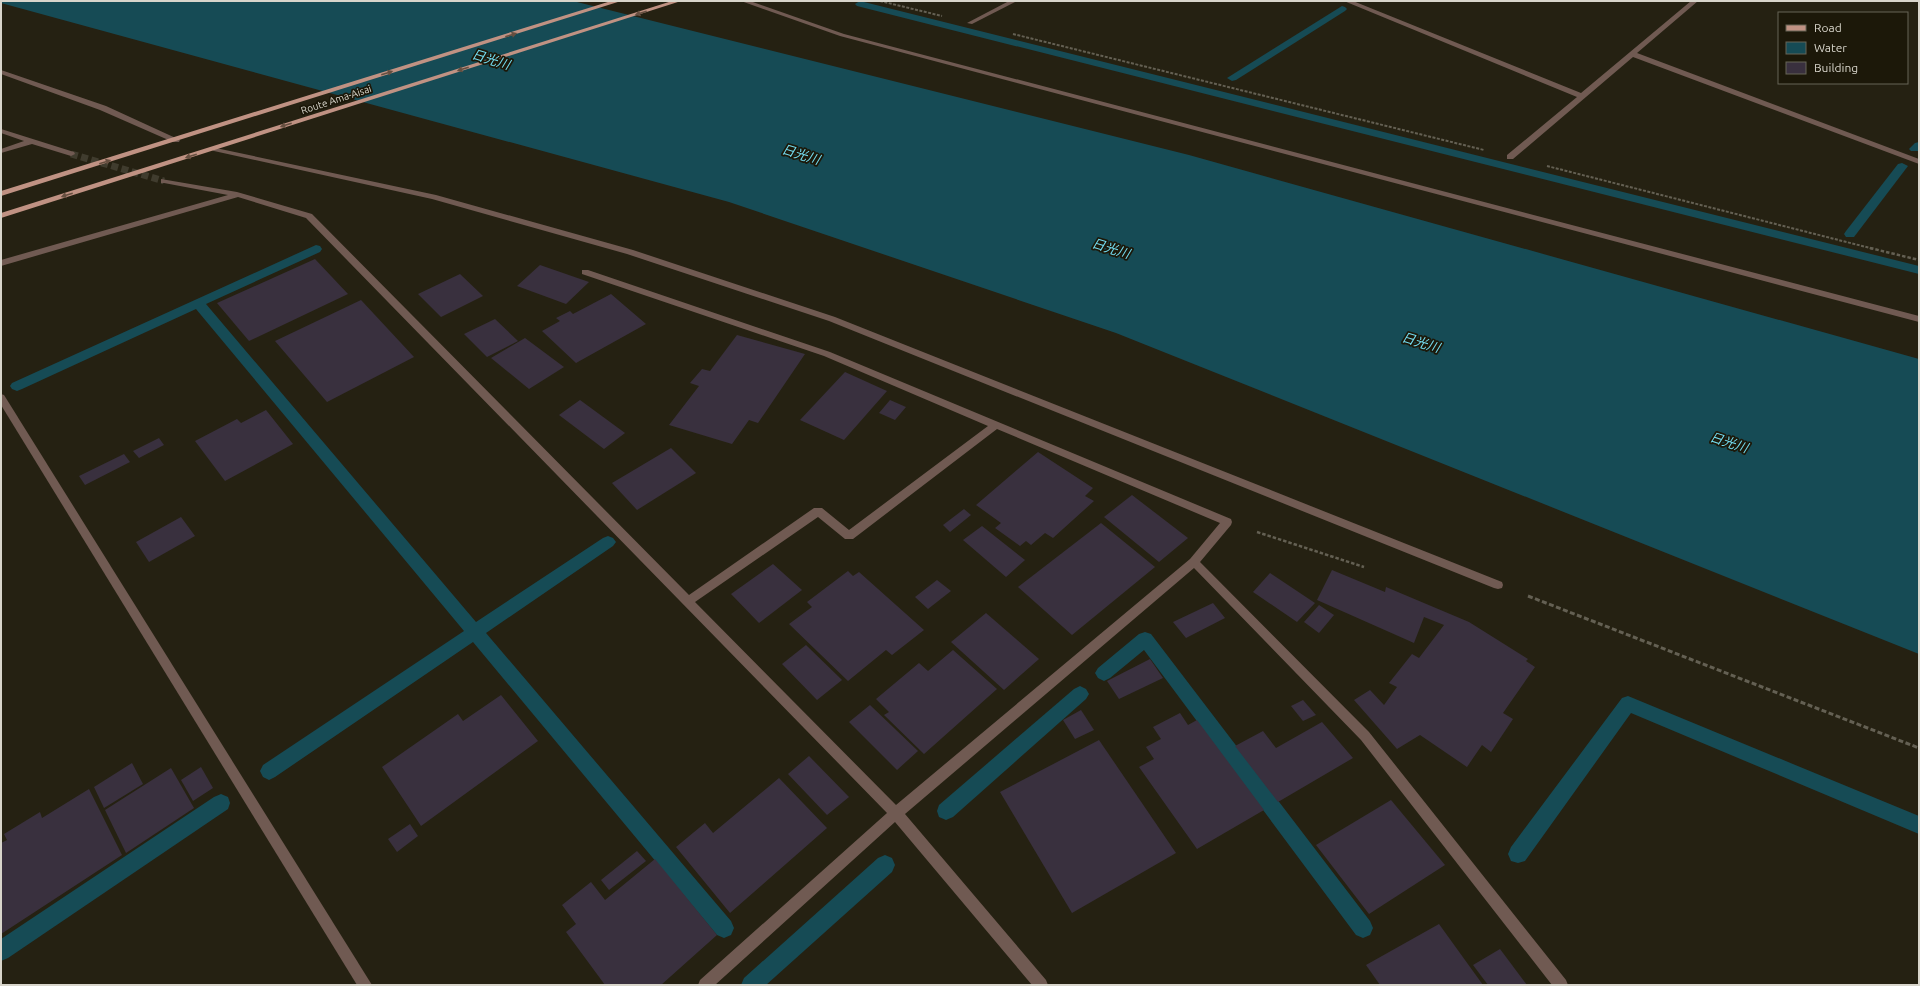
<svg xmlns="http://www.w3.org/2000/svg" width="1920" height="986" font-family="Ubuntu,'Noto Sans JP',sans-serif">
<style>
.water{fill:#164b55}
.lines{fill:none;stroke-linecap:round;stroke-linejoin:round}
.stream{fill:#164b55;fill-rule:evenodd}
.building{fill:#39303e}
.street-tunnel{stroke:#403c2e;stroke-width:7;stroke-dasharray:7 3.5;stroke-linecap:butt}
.path-far2{stroke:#646053;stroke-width:2;stroke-dasharray:3 1.5;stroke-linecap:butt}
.path-far1{stroke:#646053;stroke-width:2.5;stroke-dasharray:3.5 2;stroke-linecap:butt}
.path{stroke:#646053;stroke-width:3;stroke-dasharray:5 2.5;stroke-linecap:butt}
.street{fill:#705a52;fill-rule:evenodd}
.primary{fill:#c09283;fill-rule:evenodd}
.oneway{fill:#664f40}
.labels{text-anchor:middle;stroke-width:3.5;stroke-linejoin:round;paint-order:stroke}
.far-street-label{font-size:10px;fill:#d8d5cb;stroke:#1c1809}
.water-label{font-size:13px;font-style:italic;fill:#73dcf0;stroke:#1c1809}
</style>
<rect width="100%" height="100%" fill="#252112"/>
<path class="water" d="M1,1H573L1189,155L1919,359V654L1116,333L729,202L1,3Z"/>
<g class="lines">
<g class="stream">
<path d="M860,1L1919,266V274L857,6L855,4Z"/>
<path d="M1342,6L1345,7L1347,9L1345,11L1236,80L1232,81L1227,78Z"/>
<path d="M1919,142V151H1911L1909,149L1915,143Z"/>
<path d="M1902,163L1908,166L1854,237H1846L1844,234L1846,231L1898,164Z"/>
<path d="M316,245L320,246L322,249L320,252L206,304L476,622L603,538L608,536L613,538L616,542L613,546L486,633L731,921L734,928L731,935L724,938L717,935L473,642L275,777L269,780L263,777L260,771L263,765L464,631L196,309L22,389L17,391L12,389L10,386L12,383Z"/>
<path d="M1145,632L1151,634L1370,921L1373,928L1370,935L1363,938L1356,935L1144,650L1110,678L1104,681L1098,678L1095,673L1098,668L1139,634Z"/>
<path d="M1080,686L1086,689L1089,694L1086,699L953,817L946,820L939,817L937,811L939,805L1074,689Z"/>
<path d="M1628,696L1919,816V834L1631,713L1525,861L1518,863L1511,861L1508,854L1511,847L1622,698Z"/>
<path d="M221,794L228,797L230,803L228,809L8,958L1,961V939L214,797Z"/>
<path d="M885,855L892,858L895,865L892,872L766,985H741L744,978L878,858Z"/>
</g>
</g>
<g class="building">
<path d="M315,259L348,294L249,341L217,303Z"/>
<path d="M540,265L589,282L566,304L517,286Z"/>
<path d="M460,274L483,296L441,317L418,294Z"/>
<path d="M611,294L646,324L576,363L542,331L560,321L556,318L570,311L573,314Z"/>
<path d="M361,300L414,357L327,402L275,341Z"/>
<path d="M495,319L518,341L487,357L464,334Z"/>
<path d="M737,335L805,354L758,423L749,420L732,444L669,425L699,386L690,383L702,369L710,371Z"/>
<path d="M525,338L564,367L529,389L491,358Z"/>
<path d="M845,372L887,391L844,440L800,420Z"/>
<path d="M580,400L625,433L604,449L559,415Z"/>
<path d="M890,400L906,407L895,420L879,413Z"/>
<path d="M266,410L293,444L225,481L195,441L237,419L241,423Z"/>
<path d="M159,438L164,445L139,458L133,451Z"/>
<path d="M671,448L696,473L637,510L612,483Z"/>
<path d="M1038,452L1093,488L1085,496L1094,501L1053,538L1045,533L1031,545L1026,541L1020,546L995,528L1001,523L976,505Z"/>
<path d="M124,454L130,462L85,485L79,476Z"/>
<path d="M1132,495L1188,538L1159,562L1104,517Z"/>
<path d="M964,509L971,515L950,532L943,525Z"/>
<path d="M181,517L195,536L149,562L136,542Z"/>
<path d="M1101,523L1155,567L1072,635L1018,587Z"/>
<path d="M982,526L1025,560L1006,577L963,540Z"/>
<path d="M773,564L802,590L759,623L731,594Z"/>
<path d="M1332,570L1385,592L1386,587L1469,622L1528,659L1526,661L1535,667L1503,713L1513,719L1491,752L1482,745L1467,767L1420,735L1397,749L1354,700L1370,690L1384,705L1397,687L1389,683L1412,654L1419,658L1444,625L1424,617L1414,643L1317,600Z"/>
<path d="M848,571L853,576L859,572L924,630L892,655L886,650L848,681L789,624L812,607L807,602Z"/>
<path d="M1270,573L1315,603L1297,622L1253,592Z"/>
<path d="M937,580L951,591L928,609L915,597Z"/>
<path d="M1213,603L1225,618L1186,638L1173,622Z"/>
<path d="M1319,605L1334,615L1319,633L1304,622Z"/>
<path d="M986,613L1039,659L1004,690L951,642Z"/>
<path d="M806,645L842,680L817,700L782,664Z"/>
<path d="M953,650L997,689L924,754L884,715L889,712L876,699L919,663L928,671Z"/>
<path d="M1150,659L1163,678L1119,699L1107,681Z"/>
<path d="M501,695L538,741L421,826L382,767L458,714L463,721Z"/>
<path d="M1303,700L1316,715L1303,721L1291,706Z"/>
<path d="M870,705L918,751L897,770L849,722Z"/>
<path d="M1081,710L1094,730L1075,739L1063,720Z"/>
<path d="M1180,713L1188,725L1197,720L1264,810L1197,849L1139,767L1154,759L1146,747L1161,739L1153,727Z"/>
<path d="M1322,722L1353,758L1278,802L1235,746L1263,731L1276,748Z"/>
<path d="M1099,740L1176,853L1072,913L1000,792Z"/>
<path d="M809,756L849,797L827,815L788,774Z"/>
<path d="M132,763L143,784L104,808L94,787Z"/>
<path d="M201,767L213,788L193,801L181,780Z"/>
<path d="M171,768L194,808L126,853L105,810Z"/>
<path d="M779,778L827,828L730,913L676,847L705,823L713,833Z"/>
<path d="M89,789L122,855L1,934V843L7,840L4,834L40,812L42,818Z"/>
<path d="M1391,800L1445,865L1369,914L1316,845Z"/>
<path d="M410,824L418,836L397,852L388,839Z"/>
<path d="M637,851L646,861L609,890L601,880Z"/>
<path d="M655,859L717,935L661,985H605L566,932L576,924L562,905L591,882L605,900Z"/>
<path d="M1439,924L1483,985H1380L1366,965Z"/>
<path d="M1500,949L1527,985H1488L1473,965Z"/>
</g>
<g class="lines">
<path class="street-tunnel" d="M71,154L164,181"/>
<g class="path-far2">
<path d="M880,1L942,16"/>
<path d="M1013,34L1484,150"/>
<path d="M1547,166L1874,249"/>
</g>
<g class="path-far1">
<path d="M1870,248L1919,260"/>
<path d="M1257,532L1364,567"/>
</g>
<path class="path" d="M1528,596L1919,748"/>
<g class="street">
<path d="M741,1H750L844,34L1919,316V322L840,36Z"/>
<path d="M1009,1H1017L972,24L967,23Z"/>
<path d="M1344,1H1353L1581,93L1691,1H1698L1637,53L1919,159V164L1633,57L1513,159H1507V155L1577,97Z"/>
<path d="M1,70L106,106L180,140L179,142H173L100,110L1,74Z"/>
<path d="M1,129L74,152L75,154L71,156L32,144L1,153V149L24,141L1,133Z"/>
<path d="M211,147L436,195L633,250L835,317L1502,582L1503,585L1502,588L1498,589L1494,588L829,321L627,254L432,199L214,151L210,149Z"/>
<path d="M161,179L237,192L312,214L689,595L814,508H822L849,530L988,426L824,356L582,274V270H588L830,352L1231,519L1232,522L1231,525L1200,562L1369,732L1566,980L1568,985H1552L1361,740L1194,568L905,814L1046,980L1048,985H1032L895,822L715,985H698L700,980L887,813L306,218L238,197L1,266V260L228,195L164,183H161ZM997,429L1220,523L1190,559L896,805L695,602L818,517L845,539H853Z"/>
<path d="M1,394L4,395L372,985H357L1,405Z"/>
</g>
<g class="primary">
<path d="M611,1H621L1,196V191Z"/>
<path d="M672,1H681L1,218V213Z"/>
</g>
</g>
<defs><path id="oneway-solid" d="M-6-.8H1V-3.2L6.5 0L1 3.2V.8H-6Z"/></defs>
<g class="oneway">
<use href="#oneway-solid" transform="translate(641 13) rotate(162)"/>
<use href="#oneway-solid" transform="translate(511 35) rotate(-17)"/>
<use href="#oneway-solid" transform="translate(463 69) rotate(162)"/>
<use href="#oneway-solid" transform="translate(387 73) rotate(-17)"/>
<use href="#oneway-solid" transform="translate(286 125) rotate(162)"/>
<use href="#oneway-solid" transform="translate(191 156) rotate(163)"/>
<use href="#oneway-solid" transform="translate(105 162) rotate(-17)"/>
<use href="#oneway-solid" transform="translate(67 195) rotate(163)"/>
</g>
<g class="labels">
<g class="far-street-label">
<text transform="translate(336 99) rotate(-18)" y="4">Route Ama-Aisai</text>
</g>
<g class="water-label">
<text transform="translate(491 59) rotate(17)" y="5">日光川</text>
<text transform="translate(801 154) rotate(17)" y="5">日光川</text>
<text transform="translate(1111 248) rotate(17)" y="5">日光川</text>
<text transform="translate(1421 342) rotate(17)" y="5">日光川</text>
<text transform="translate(1729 442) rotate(18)" y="5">日光川</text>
</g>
</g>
<rect width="1920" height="986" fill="none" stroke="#d8d5cb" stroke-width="4"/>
<rect x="1778" y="12" width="130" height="72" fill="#1c1809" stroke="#676457"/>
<rect x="1786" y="25" width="20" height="6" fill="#c09283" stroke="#676457"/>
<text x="1814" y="32" font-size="12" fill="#d8d5cb">Road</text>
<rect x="1786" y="42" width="20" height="12" fill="#164b55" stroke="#676457"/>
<text x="1814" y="52" font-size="12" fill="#d8d5cb">Water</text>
<rect x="1786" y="62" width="20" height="12" fill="#39303e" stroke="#676457"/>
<text x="1814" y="72" font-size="12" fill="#d8d5cb">Building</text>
</svg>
